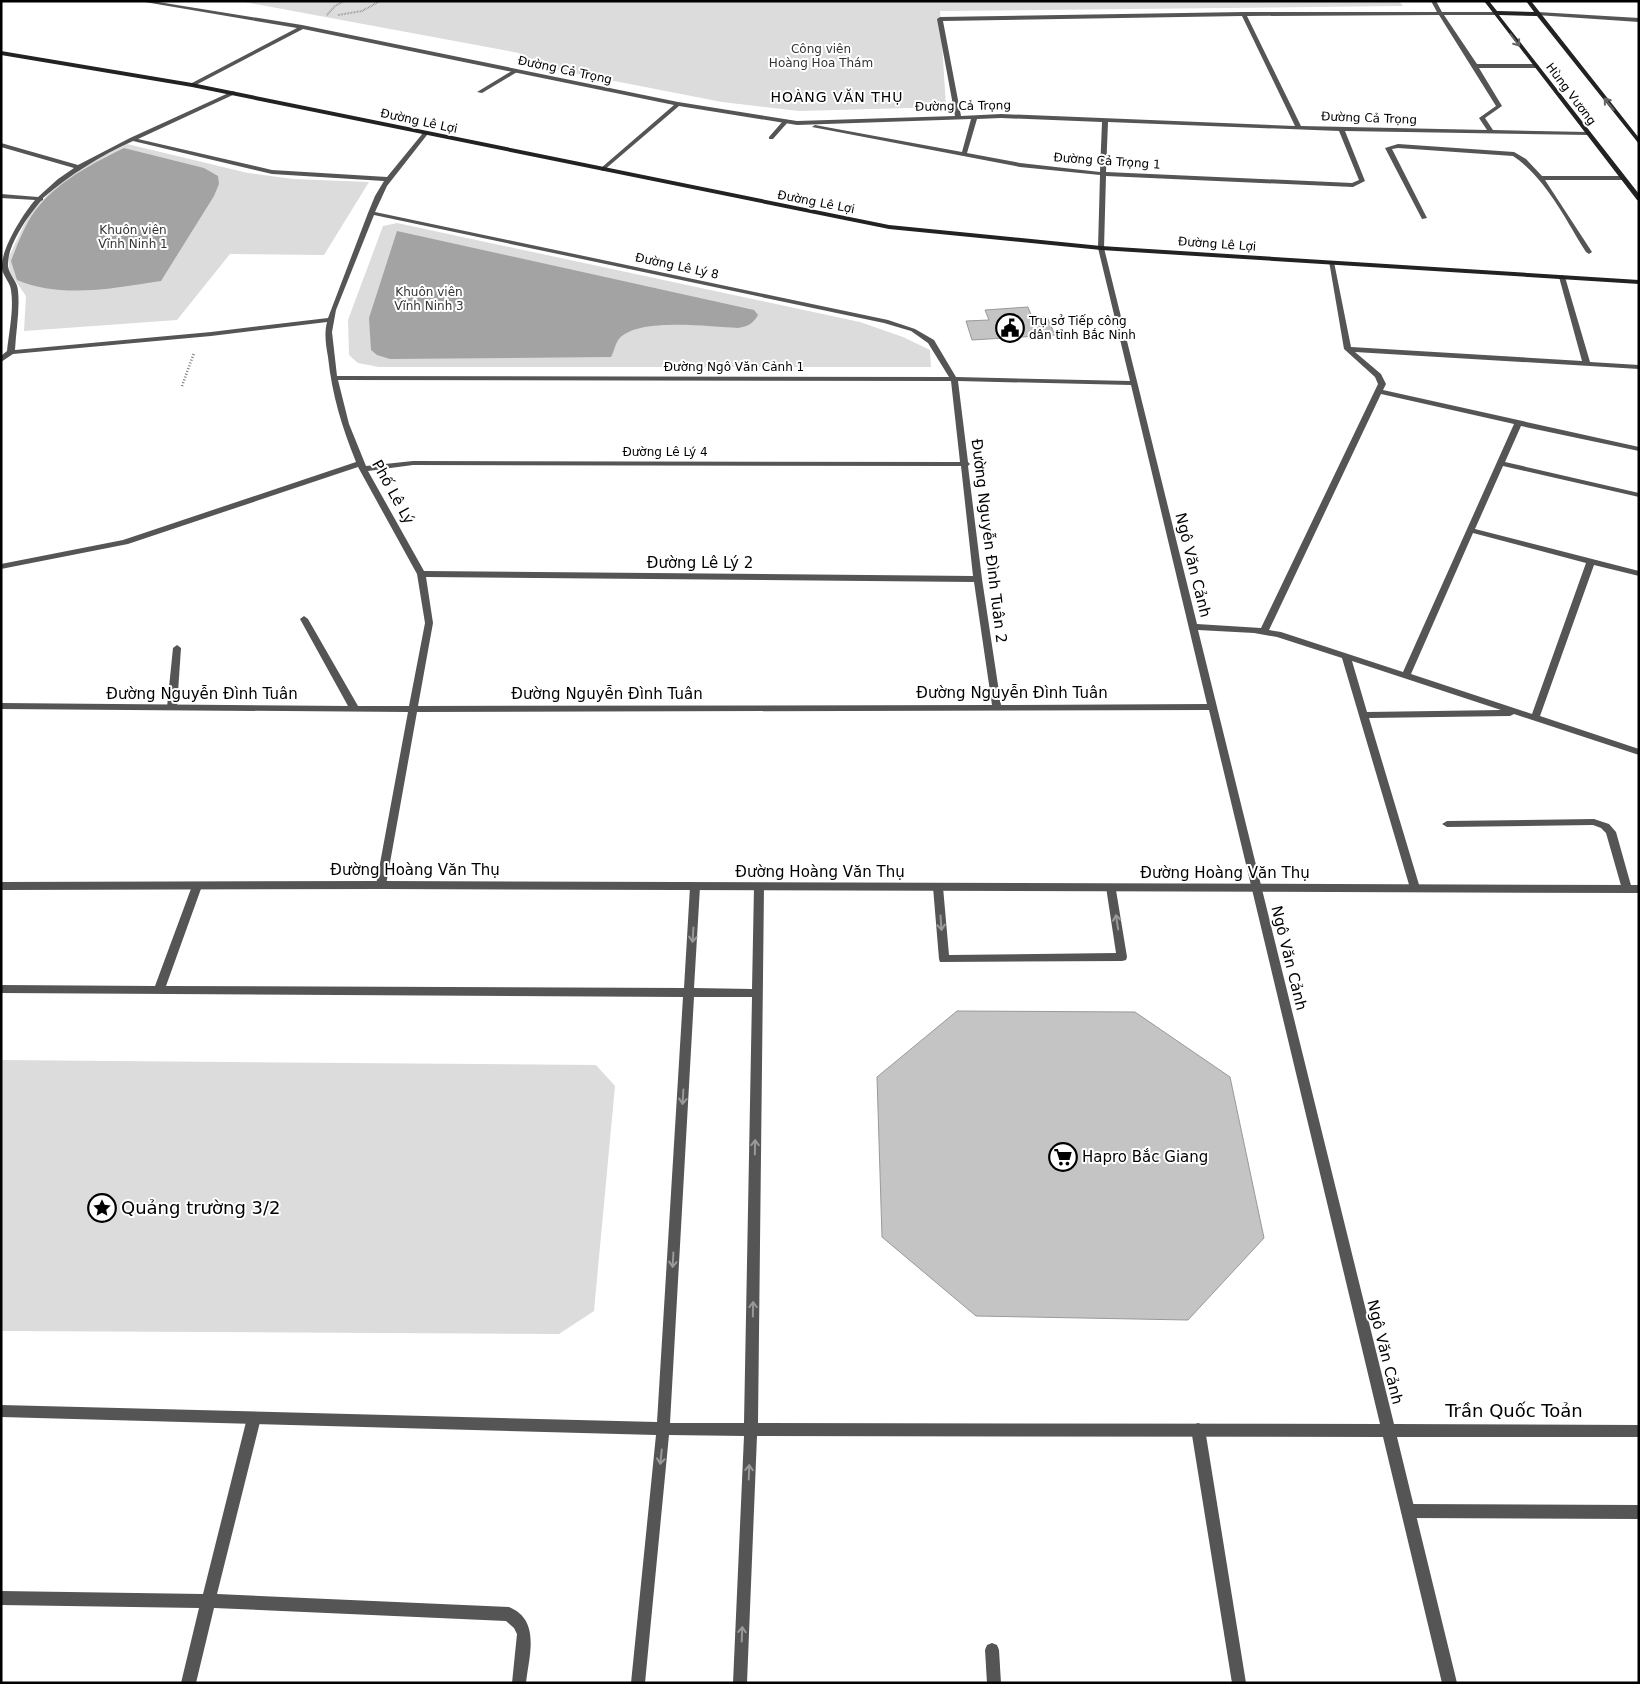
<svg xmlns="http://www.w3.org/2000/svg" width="1640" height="1684" font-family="'DejaVu Sans',sans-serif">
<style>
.green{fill:#dcdcdc}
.water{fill:#a3a3a3}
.building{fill:#c4c4c4;stroke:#999}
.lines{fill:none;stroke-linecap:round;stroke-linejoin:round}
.path-far1{stroke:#777;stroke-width:2;stroke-dasharray:0.5 1;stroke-linecap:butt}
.path{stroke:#777;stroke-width:2.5;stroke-dasharray:1 2;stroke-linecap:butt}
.service{fill:#555;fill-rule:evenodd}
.minor{fill:#555;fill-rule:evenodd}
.tertiary{fill:#555;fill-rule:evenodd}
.secondary{fill:#222;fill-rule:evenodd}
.oneway{stroke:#646464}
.oneway2{stroke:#999}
.labels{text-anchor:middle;stroke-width:4;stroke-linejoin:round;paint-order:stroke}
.far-park-label{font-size:12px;fill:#333;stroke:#fff}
.far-street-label{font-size:12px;fill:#000;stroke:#fff}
.far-poi-label{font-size:12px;fill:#000;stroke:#fff;text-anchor:start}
.far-neighbourhood-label{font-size:14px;letter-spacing:1px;fill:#000;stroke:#fff}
.street-label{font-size:15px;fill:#000;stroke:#fff}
.poi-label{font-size:15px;fill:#000;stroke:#fff;text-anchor:start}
.near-poi-label{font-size:18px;fill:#000;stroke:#fff;text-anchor:start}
.near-street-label{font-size:18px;fill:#000;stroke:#fff}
</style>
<rect width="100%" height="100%" fill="#fff"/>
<g class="green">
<path d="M239,1H1399L1403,6L940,11L946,107L799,111L722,102L522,63L519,53Z"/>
<path d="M127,144L248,173L293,179L369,182L324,255L230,254L177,320L24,331L26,296L10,273L8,259L29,214L60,182L94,160Z"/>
<path d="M397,223L860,322L903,337L930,350L931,367H379L358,363L349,355L348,320L383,226Z"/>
<path d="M1,1060L596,1065L615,1086L594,1311L559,1334L1,1331Z"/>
</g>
<g class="water">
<path d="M124,148L204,168L218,176L219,184L214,196L161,281C114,288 62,299 17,280L11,261C16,248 21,235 28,222C47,187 89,165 124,148Z"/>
<path d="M397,231L754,310L758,315C753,324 748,326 738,328C710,327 638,317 619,339C615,344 614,352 611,357L390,359L377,355L371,350L369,318Z"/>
</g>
<g class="building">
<path d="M1028,307L1032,317H1047L1055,335L972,340L966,321L989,320L985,310Z"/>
<path d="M957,1011L1135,1012L1230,1077L1264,1238L1188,1320L976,1316L882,1237L877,1077Z"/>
</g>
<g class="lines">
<g class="path-far1">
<path d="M327,15L335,6L344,1"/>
<path d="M338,15L362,11L380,1"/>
</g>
<path class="path" d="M182,386L194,353"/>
<g class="service">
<path d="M515,69L518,71L517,72L482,93L477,92Z"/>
<path d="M783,121L788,122L773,139H769V137Z"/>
<path d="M1398,144L1514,152L1526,159L1542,176H1622L1625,178L1622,180H1545L1592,252L1589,254L1586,252C1565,219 1546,178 1513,156L1398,148L1392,149L1427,218L1422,219L1385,148Z"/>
<path d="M177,645L181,648L177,707L172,710L167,707L173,648Z"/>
<path d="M1594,819L1609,824L1616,832L1632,889L1631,892H1623L1622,889L1606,833L1601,828L1593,825L1447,827L1442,824L1447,821Z"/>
<path d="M938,883L943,887L949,955L1116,953L1106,887L1107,884H1115L1127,957L1126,960L1122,961L940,962L939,959L933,887Z"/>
<path d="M254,1412L259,1414L261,1418L217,1594L509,1607C541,1620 529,1656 526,1683H512L517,1634L514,1628L506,1621L214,1608L196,1683H181L199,1608L1,1605V1591L203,1594L247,1418L249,1414Z"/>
<path d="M1198,1423L1203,1425L1205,1429L1246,1683H1232L1191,1429L1193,1425Z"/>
<path d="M1408,1504L1639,1505V1519L1408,1518L1403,1516L1401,1511L1403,1506Z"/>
<path d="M992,1643L997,1645L999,1650L1001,1683H987L985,1650L987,1645Z"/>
</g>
<g class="minor">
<path d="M139,1H152L302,25L678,102L797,121L955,116L937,19L940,17L1244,12H1437L1431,1H1436L1442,12H1497L1495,15H1444L1477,64H1536L1539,66L1536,68H1479L1502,106L1485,118L1493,130L1587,132L1589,133V135L1345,131L1365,181L1353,187L1106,176L1104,248L1197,624L1261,628L1378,384L1375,377L1344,349L1329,261L1334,262L1351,347L1582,361L1559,277L1562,275L1565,277L1590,362L1639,365V369L1355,352L1381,374L1386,384L1383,390L1639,447V451L1521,426L1505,462L1639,493V497L1503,466L1475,529L1639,571V576L1594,565L1540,716L1639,749V755L1514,714L1510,716L1369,718L1420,888L1419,891L1415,892L1410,888L1342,658L1277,637L1254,633L1198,630L1394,1424L1639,1425V1437H1397L1457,1683H1442L1383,1437L757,1436L747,1683H733L744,1436L669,1435L645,1683H631L656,1435L1,1417V1405L657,1422L683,997L1,993V985L155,986L192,886L197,882L202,886L166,986L684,988L690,887L695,883L700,887L694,988L752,989L754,887L759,883L764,887L758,1423L1380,1424L1209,710L417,712L386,885L381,889L376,885L408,712L1,709V703L348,706L300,619L304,616L308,619L358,706H409L425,623L417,574L358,467L128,544L1,569V564L123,540L356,462C342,427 332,395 328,357C326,345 324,334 327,322L211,336L13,354L1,362V356L7,351C9,332 14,309 11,290C10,282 3,276 2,269C0,250 23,214 35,200L1,198V194L38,197L58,179L74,168L1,147V143L78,165L130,138L233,91L235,92V94L138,139L272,170L387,177L423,133L425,132L428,134L427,135L387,186L375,212L888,320L915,329L934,340L956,377L1130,381L1098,248L1100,175L1020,167L812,127L815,125L962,152L971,119L797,125L679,106L603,171L601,170V168L674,105L303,29L192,87L189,85L190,84L297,28ZM1439,15L1496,106L1479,118L1487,130L1301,126L1247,16ZM1242,16L1295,126L1001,114L961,116L943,21ZM1001,118L1102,122L1100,172L1020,163L967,153L977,119ZM1108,122L1339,131L1359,180L1352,183L1106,172ZM133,141L272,174L384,181L375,196L368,213L328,318L211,332L15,350C16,330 20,310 18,291C18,282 9,275 8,266C7,245 28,216 41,201L43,200V198C71,174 100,156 133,141ZM374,215L884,323L911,331L928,343L949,377L337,376L332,332L336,310ZM338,380L951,381L960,462L413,461L366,466L349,424ZM958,381L1131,385L1207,704L1001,705L982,579L968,466L970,464L968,462ZM1381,394L1514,424L1403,672L1281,632L1269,630ZM413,465L961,466L973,576L424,571L368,471ZM1473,533L1586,563L1532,714L1411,674ZM426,577L974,582L992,705L418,706L433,623ZM1352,661L1501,710L1367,712ZM694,997H752L744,1423H670Z"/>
<path d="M1538,12L1639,18V22L1536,15Z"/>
</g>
<path class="tertiary" d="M381,881L1639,885V893L381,889L1,890V882Z"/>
<g class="secondary">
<path d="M1484,1H1489L1497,11L1534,12L1526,1H1531L1639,138V144L1537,16L1499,15L1639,194V201L1637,200Z"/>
<path d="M1,51L192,83L889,225L1101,246L1639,280V284L1101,250L889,229L192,87L1,55Z"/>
</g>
</g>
<defs><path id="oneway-shaft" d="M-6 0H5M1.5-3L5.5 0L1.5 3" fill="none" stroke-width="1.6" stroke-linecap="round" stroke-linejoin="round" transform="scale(1.25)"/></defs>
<g class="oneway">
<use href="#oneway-shaft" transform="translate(1515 40) rotate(53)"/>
<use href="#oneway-shaft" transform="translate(1609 104) rotate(-128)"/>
</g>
<g class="oneway2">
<use href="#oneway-shaft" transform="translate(1117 922) rotate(-99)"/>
<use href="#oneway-shaft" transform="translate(941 923) rotate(86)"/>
<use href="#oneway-shaft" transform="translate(693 935) rotate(93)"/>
<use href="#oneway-shaft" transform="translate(683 1097) rotate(93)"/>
<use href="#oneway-shaft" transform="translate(755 1147) rotate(-89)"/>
<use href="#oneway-shaft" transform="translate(673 1260) rotate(93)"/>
<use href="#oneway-shaft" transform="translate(753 1309) rotate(-89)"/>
<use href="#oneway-shaft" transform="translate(661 1457) rotate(96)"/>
<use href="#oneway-shaft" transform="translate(749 1472) rotate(-88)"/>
<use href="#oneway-shaft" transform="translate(742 1634) rotate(-88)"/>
</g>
<defs>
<symbol id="civic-ring" viewBox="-11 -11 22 22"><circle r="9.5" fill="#fff" stroke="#000" stroke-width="1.5"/><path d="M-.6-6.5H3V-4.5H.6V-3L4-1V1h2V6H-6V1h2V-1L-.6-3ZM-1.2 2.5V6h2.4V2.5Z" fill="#000"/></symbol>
<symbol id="supermarket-ring" viewBox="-11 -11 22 22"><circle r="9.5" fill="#fff" stroke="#000" stroke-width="1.5"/><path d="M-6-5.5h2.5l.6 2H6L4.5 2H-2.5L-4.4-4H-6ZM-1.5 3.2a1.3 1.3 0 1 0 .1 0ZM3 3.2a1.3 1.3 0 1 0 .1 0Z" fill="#000"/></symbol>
<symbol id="sight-ring" viewBox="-11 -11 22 22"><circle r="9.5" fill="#fff" stroke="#000" stroke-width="1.5"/><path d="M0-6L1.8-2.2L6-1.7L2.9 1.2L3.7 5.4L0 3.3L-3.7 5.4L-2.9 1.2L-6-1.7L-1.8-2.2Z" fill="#000"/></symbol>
</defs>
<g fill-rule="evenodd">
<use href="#civic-ring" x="994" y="312" width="32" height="32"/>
<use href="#supermarket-ring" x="1047" y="1141" width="32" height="32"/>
<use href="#sight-ring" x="86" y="1192" width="32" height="32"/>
</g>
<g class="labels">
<g class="far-park-label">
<text x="821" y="53">Công viên<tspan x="821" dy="14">Hoàng Hoa Thám</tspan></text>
<text x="133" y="234">Khuôn viên<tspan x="133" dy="14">Vĩnh Ninh 1</tspan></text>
<text x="429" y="296">Khuôn viên<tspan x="429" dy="14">Vĩnh Ninh 3</tspan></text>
</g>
<g class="far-street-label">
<text transform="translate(565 70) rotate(12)" y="4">Đường Cả Trọng</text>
<text transform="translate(1571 94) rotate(53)" y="4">Hùng Vương</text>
<text transform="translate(963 106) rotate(-1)" y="4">Đường Cả Trọng</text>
<text transform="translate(1369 118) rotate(2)" y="4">Đường Cả Trọng</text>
<text transform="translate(419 121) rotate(12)" y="4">Đường Lê Lợi</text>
<text transform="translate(1107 161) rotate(4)" y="4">Đường Cả Trọng 1</text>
<text transform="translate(816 202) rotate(11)" y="4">Đường Lê Lợi</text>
<text transform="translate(1217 244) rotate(4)" y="4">Đường Lê Lợi</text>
<text transform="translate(677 266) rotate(12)" y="4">Đường Lê Lý 8</text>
<text x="734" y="371">Đường Ngô Văn Cảnh 1</text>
<text x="665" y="456">Đường Lê Lý 4</text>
</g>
<g class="far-poi-label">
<text x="1029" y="325">Trụ sở Tiếp công<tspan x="1029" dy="14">dân tỉnh Bắc Ninh</tspan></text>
</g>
<g class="far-neighbourhood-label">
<text x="837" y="102">HOÀNG VĂN THỤ</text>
</g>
<g class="street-label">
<text transform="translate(393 492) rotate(61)" y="5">Phố Lê Lý</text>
<text transform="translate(989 541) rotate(83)" y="5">Đường Nguyễn Đình Tuân 2</text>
<text x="700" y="568">Đường Lê Lý 2</text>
<text transform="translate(1193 565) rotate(76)" y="5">Ngô Văn Cảnh</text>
<text x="1012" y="698">Đường Nguyễn Đình Tuân</text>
<text x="202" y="699">Đường Nguyễn Đình Tuân</text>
<text x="607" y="699">Đường Nguyễn Đình Tuân</text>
<text x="415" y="875">Đường Hoàng Văn Thụ</text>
<text x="820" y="877">Đường Hoàng Văn Thụ</text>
<text x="1225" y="878">Đường Hoàng Văn Thụ</text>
<text transform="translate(1289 958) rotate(76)" y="5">Ngô Văn Cảnh</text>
<text transform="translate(1385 1352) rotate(76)" y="5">Ngô Văn Cảnh</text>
</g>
<g class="poi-label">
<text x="1082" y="1162">Hapro Bắc Giang</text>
</g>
<g class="near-poi-label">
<text x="121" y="1214">Quảng trường 3/2</text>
</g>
<g class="near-street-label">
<text x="1514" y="1417">Trần Quốc Toản</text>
</g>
</g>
<rect width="1640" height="1684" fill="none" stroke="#000000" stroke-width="5"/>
</svg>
